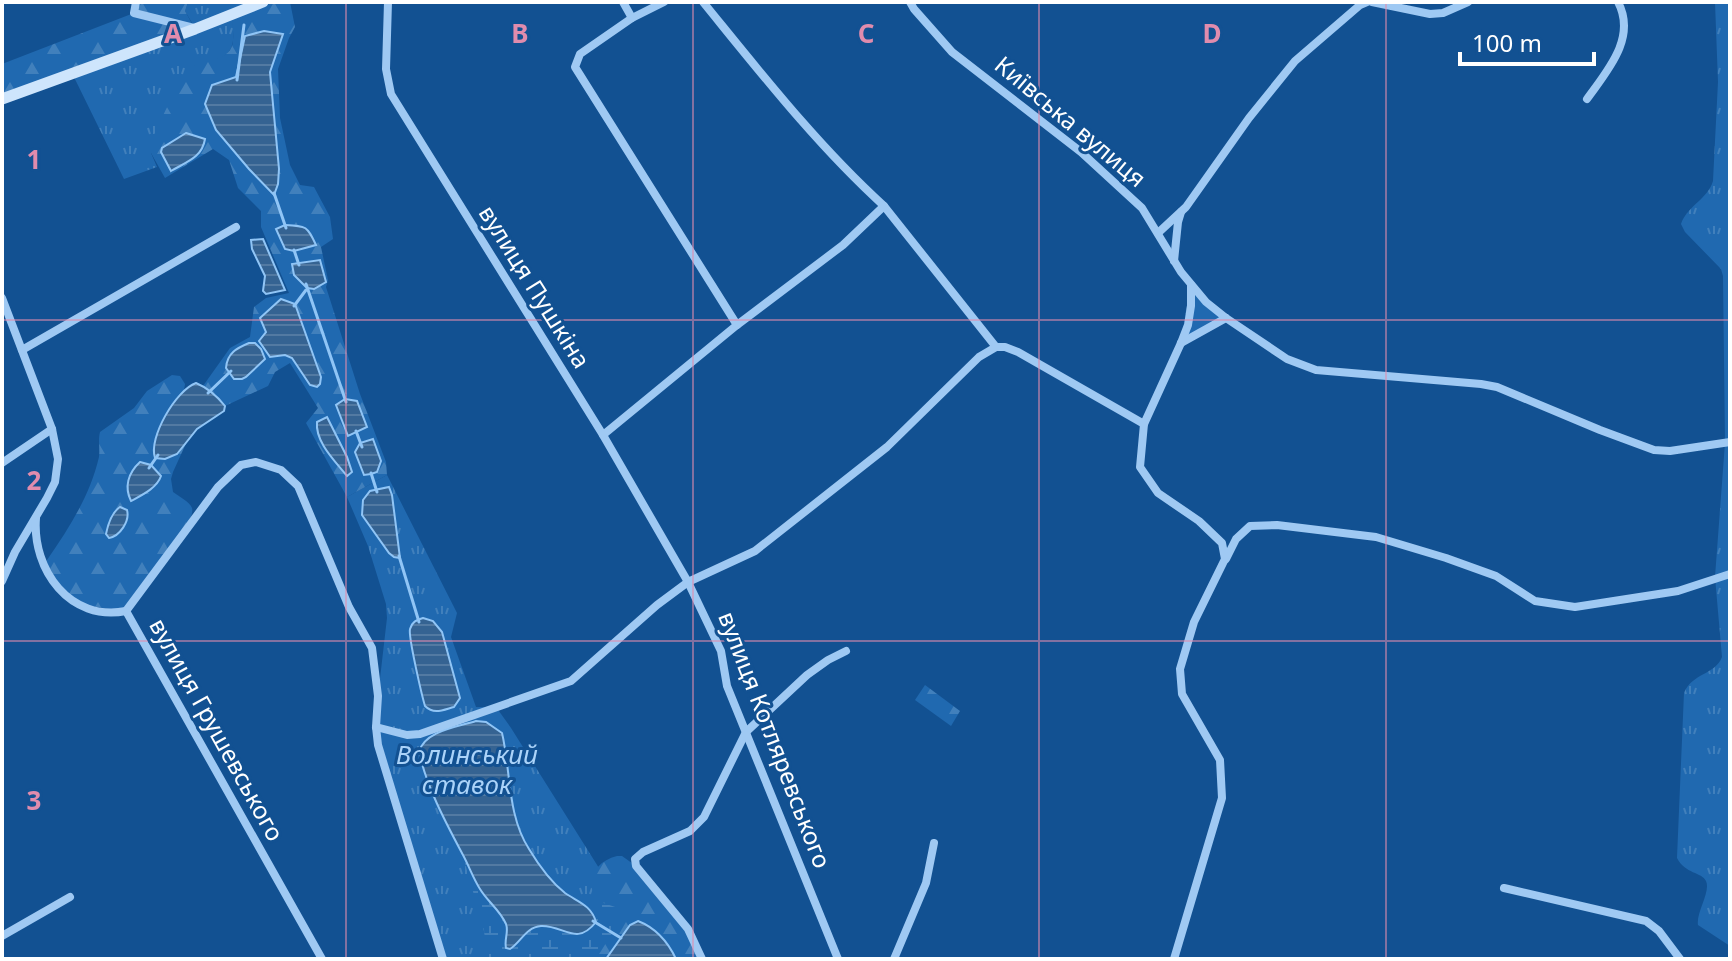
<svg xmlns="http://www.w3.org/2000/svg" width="1732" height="961" font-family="'Noto Sans',sans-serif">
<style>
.grass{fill:url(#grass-tufts)}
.forest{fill:url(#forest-firs)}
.wetland{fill:url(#wetland-marsh)}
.water{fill:url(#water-rules);stroke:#90c5f6;stroke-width:2}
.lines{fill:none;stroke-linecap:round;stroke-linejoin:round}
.stream{stroke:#90c5f6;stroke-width:3}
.street{stroke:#9fc9f3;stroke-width:8}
.secondary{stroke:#cee5fc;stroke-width:11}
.grid{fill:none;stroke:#e08cad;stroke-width:2;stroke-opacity:0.55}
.labels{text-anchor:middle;stroke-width:6;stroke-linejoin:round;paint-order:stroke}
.street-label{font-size:24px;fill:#fff;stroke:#125192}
.water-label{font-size:26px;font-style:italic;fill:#abd3f9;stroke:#125192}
.grid-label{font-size:26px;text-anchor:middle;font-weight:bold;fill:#e08cad;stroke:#125192;stroke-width:6;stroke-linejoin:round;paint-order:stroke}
</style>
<defs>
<pattern id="grass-tufts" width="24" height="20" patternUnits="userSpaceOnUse" patternTransform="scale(2)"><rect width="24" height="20" fill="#2069b0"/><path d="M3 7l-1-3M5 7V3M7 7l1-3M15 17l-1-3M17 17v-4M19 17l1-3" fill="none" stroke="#4180bc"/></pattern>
<pattern id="forest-firs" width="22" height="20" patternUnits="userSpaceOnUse" patternTransform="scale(2)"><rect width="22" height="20" fill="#2069b0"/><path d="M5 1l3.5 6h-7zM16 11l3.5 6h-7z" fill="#4180bc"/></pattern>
<pattern id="wetland-marsh" width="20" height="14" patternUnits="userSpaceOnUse" patternTransform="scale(2)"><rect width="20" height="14" fill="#2069b0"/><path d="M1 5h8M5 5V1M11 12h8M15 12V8" fill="none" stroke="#4180bc"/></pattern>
<pattern id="water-rules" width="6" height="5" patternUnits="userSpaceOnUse" patternTransform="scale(2)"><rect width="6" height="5" fill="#356392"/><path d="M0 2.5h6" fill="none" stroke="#537aa2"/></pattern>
</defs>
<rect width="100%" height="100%" fill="#125192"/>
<g class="grass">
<path d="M188,2H263L232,15C233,30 238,51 220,58C211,61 203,62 194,66L151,153L157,167L124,179L72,73L195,28L185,11Z"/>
<path d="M1715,2H1730V946L1698,925C1696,912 1711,892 1706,881C1702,872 1685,874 1677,858L1684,693C1692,673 1715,675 1722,657L1715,577L1725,443L1723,276L1721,269L1685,232L1681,224C1687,206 1708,199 1713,181L1718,82Z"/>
<path d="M1190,285L1226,318L1181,343Z"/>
<path d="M387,475L457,613L451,637L476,707H496L511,728L604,876L702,959H443L378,745V696L387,618L386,604L368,546L347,497Z"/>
</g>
<g class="forest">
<path d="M136,2H188L185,11L195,29L2,99V64L134,13Z"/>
<path d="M263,2H290L295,27L289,38L278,69L280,118L290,165L300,185L314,187L330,217L333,239L321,247L328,280L326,287L360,394L386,462L387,475L347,497L306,423L318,408L290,363L275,372L268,386L225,406L203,386L230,348L250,337L254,307L266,298L289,293L261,227V211L238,188L229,160L213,149L165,178L151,153V142C158,126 179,80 189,69C203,56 232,64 233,40C234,32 232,23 231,15Z"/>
<path d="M172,375L180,376L185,384L184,390L158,444L165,459C177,455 181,449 188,439L173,472L171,479L173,492C178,496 190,502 192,508C197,524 138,595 126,611L79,605L45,569L47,560C69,528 90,496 99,457C100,449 98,440 100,432L134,408L147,391Z"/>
<path d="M925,685L960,711L951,726L915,700Z"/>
<path d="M617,856H622L636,866L688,929L702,959H588L602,920L591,886C592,870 601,860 617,856Z"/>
</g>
<path class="wetland" d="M462,853L481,891L499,912L517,945L530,927L577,908L544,870L566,890L618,908L623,912V916L596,959H487L484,930Z"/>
<g class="water">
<path d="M264,31L283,34L270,72L279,169L278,184L274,195L249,169L216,130L205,104L212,85L236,77L245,36Z"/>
<path d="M186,133L205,139C202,158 186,162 171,171L161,152L162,148Z"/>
<path d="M285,225C307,226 307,226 316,245L294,251L285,249L276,229Z"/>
<path d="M263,239L285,290L266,294L263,291L265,276L252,249L251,240Z"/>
<path d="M320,260L326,282L314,289L307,288L294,275L292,264Z"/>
<path d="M281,299L295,304L321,377L320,384L317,387L310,385L292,358L285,355L270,357L259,341L266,332L260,318Z"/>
<path d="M249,343H255L261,349L265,359L246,377L242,379H234L226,368C227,353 237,348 249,343Z"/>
<path d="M196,383C208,388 217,396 225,406L224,411L197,429L177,454L165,459L155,458C148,438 176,390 196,383Z"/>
<path d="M345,399L357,401L367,427L348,436L336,405Z"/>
<path d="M327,417L347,457L352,472L347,476C335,461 315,442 317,422Z"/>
<path d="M373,439L381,461L377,472L371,474L364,475L355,452L360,443Z"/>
<path d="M140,462L151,465L161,476C157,488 142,495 131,501C124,487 128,473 140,462Z"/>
<path d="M389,487L392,495L400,558L394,557L389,553L362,515L363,500L370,491Z"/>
<path d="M120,507L127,510C130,521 120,536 109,538L106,534C108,524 111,513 120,507Z"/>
<path d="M423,618L433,621L442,632L460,698L454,707C443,710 434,715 425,706C422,696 408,636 410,629C412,622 416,620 423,618Z"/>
<path d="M476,721L486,722L502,733C511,771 507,815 529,849C538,864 551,882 565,893C578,902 591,905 596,922C576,947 564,925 541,926C526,927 521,942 510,949L506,948C504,939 509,932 506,924C500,910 487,901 480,889C473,878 469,866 463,855C446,823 427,788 419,752C424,731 457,727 476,721Z"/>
<path d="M638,921C656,928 668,942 676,959H606L630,925Z"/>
</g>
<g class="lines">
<g class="stream">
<path d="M237,80L244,25"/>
<path d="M274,193L286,228"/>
<path d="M294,250L299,265"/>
<path d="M306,284L346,402"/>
<path d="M294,306L306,290"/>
<path d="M208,393L231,371"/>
<path d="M356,431L362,447"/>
<path d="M149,468L158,455"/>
<path d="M371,473L377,492"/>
<path d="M399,556L419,622"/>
<path d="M593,921L621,938"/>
</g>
<g class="street">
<path d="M136,2L134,13L194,28"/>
<path d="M388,2L386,69L391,94L603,435L688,582L721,651L727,686L838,959"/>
<path d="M623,2L632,18"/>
<path d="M664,2L632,18L580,54L575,67L737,325"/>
<path d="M703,2C760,72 817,145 884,206L996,347H1005L1018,352L1144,424"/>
<path d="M910,2L914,9L952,52L1081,152L1142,208L1181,272L1206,302L1226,318L1287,359L1316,370L1481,384L1497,387L1600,430L1654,450L1670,451L1730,442"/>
<path d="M1372,2L1430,14L1443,13L1468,2"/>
<path d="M1587,99C1607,71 1637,38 1618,2"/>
<path d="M1158,233L1186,207L1249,118L1295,61L1360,5L1367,2"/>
<path d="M1174,261L1178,222L1181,212"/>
<path d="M2,298L52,429L58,459L55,482L47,498L15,552L2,581"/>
<path d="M1181,343L1226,318"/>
<path d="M22,350L236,227"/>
<path d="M603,435L737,325L843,245L884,206"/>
<path d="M2,463L52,429"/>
<path d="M36,518C32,570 70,622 126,611L322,959"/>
<path d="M1226,559L1236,539L1250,526L1277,525L1376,537L1446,558L1496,576L1535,601L1575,607L1678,591L1730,574"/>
<path d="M126,611L218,487L241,465L256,462L281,470L298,486L349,607L372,648L378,696L376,727L378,745L443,959"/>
<path d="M376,727L407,735L420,734L571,681L657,605L688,582L755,551L887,447L979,357L996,347"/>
<path d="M1504,888L1646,921L1659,931L1680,959"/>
<path d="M2,936L70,897"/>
<path d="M702,959L688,929L636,866L635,859L643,852L690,831L704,817L746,732L807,675L828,660L846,651"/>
<path d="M894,959L926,883L934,843"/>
<path d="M1174,959L1222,798L1220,760L1182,694L1180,669L1194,622L1225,559L1222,543L1199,521L1158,493L1140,467L1144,424L1181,343L1188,325L1191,306V285"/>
</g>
<path class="secondary" d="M2,99L195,29L263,2"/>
</g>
<path class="grid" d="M346,2V959M693,2V959M1039,2V959M1386,2V959M2,320H1730M2,641H1730"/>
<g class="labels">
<g class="street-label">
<text transform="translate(1070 122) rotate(40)" y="8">Київська вулиця</text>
<text transform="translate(534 287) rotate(58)" y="8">вулиця Пушкіна</text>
<text transform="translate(216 730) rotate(61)" y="8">вулиця Грушевського</text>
<text transform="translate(774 740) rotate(69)" y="8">вулиця Котляревського</text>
</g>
<g class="water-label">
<text x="467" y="764">Волинський<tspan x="467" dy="30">ставок</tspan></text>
</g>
</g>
<g class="grid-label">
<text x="173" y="43">A</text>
<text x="520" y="43">B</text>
<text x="866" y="43">C</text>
<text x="1212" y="43">D</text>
<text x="34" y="169">1</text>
<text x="34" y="490">2</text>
<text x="34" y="810">3</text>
</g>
<rect width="1732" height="961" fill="none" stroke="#ffffff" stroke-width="8"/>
<path d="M1460 52v12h134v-12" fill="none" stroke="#ffffff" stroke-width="4"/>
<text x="1472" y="52" font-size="24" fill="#ffffff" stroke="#125192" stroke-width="6" paint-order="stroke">100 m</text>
</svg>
